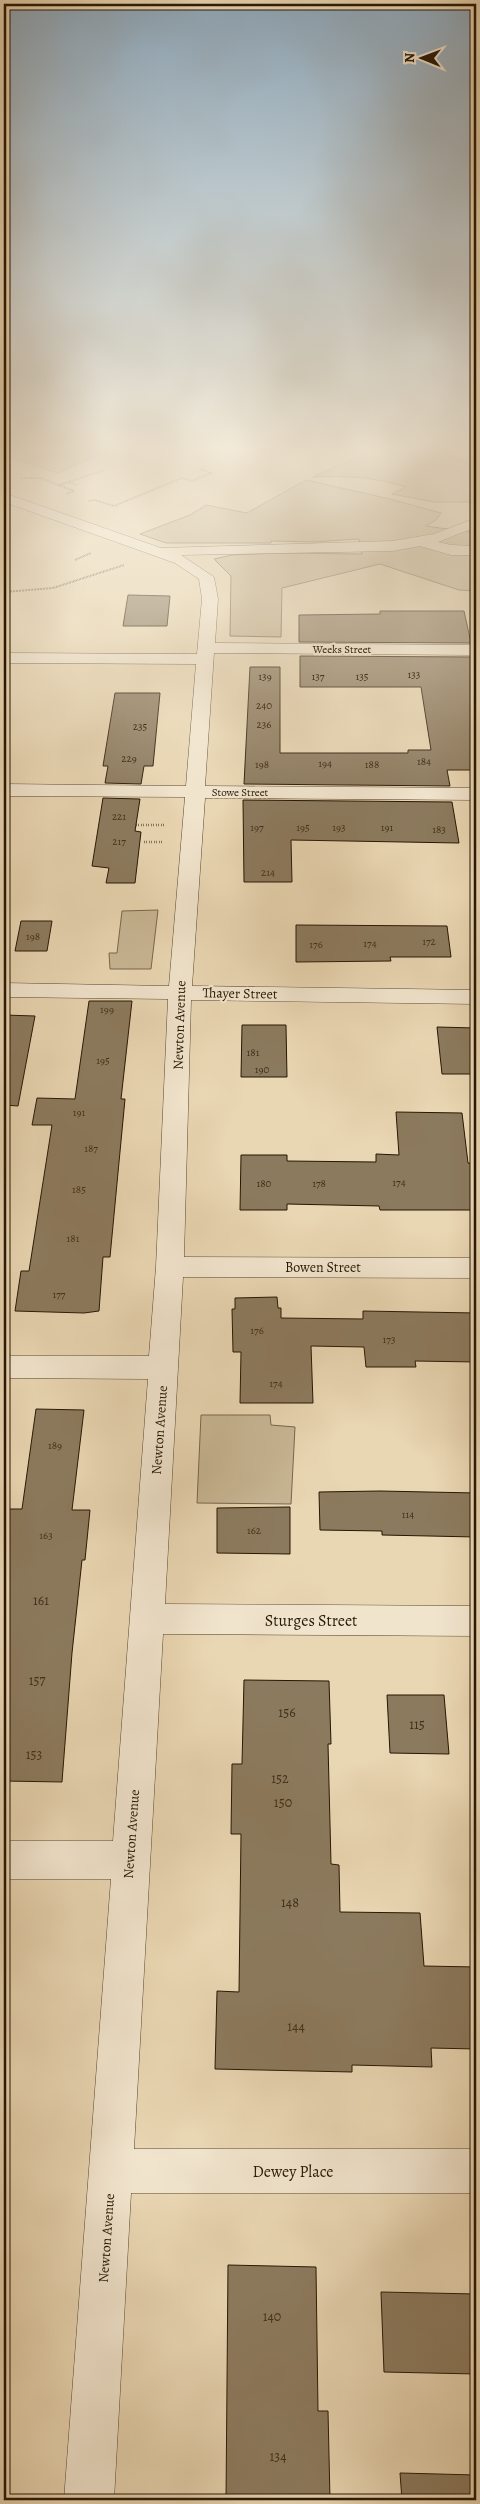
<svg xmlns="http://www.w3.org/2000/svg" width="480" height="2504" font-family="Alegreya,serif">
<style>
.green{fill:#c8b694;stroke:#78664c}
.building{fill:#8c7a5e;stroke:#271704}
.lines{fill:none;stroke-linecap:round;stroke-linejoin:round}
.minor-casing{stroke:#584730;stroke-width:1}
.path-far1{stroke:#271704;stroke-width:2;stroke-dasharray:0.5 1;stroke-linecap:butt}
.path{stroke:#271704;stroke-width:2.5;stroke-dasharray:0.5 2;stroke-linecap:butt}
.minor{fill:#f1e4cd;fill-rule:evenodd}
.labels{text-anchor:middle;stroke-width:4.5;stroke-linejoin:round;paint-order:stroke}
.far-street-label{font-size:11px;fill:#271704;stroke:#f1e4cd}
.number-label{font-size:11px;fill:#40301a}
.street-label{font-size:14px;fill:#271704;stroke:#f1e4cd}
.near-number-label{font-size:14px;fill:#40301a}
.near-street-label{font-size:16px;fill:#271704;stroke:#f1e4cd}
</style>
<rect width="100%" height="100%" fill="#e9d6b2"/>
<filter id="stains"><feTurbulence type="fractalNoise" baseFrequency=".004" numOctaves="4"/><feColorMatrix values="0 0 0 0 .2 0 0 0 0 .09 0 0 0 0 .02 0 0 0 .5 -.17"/></filter>
<radialGradient id="worn" r=".72"><stop offset=".6" stop-color="#630" stop-opacity="0"/><stop offset="1" stop-color="#630" stop-opacity=".3"/></radialGradient>
<g class="green">
<path d="M4,451H108L58,473L4,455Z"/>
<path d="M370,451H426L476,464V502H434L392,494L406,487C370,476 349,476 313,477Z"/>
<path d="M306,480L390,499L441,513L436,520L426,526L476,533V591L459,590L380,564L282,588L281,637L230,636L231,576L214,559L232,555L283,553L362,554L359,539L313,542L271,541V543H166L140,534L190,515L206,505L247,513Z"/>
<path d="M158,910L151,969H110L109,953H117L122,911Z"/>
<path d="M201,1415H270L271,1425L295,1427L291,1504L197,1503Z"/>
</g>
<g class="building">
<path d="M128,595L170,596L167,626H123Z"/>
<path d="M380,611H464L471,643L299,642V615L380,614Z"/>
<path d="M300,656L474,657L476,670V770H447L450,786L244,784L250,667H280V753H408V750H431L421,687H300Z"/>
<path d="M115,693H160L153,766H144L141,784L105,783L108,766H103Z"/>
<path d="M103,798L140,799L135,831L141,832L135,883H106L109,868L92,866Z"/>
<path d="M243,800L452,802L459,843L291,840L292,882H244Z"/>
<path d="M21,921H52L47,951H15Z"/>
<path d="M296,925L447,926L451,957H390L391,961L296,962Z"/>
<path d="M89,1001H132L121,1099H125L110,1257H103L99,1311L84,1313L15,1311L21,1271H29L52,1125H32L37,1098L75,1099Z"/>
<path d="M4,1015L35,1016L18,1106L4,1105Z"/>
<path d="M242,1025H286L287,1077H241Z"/>
<path d="M437,1027L476,1028V1074H442Z"/>
<path d="M396,1112L462,1113L468,1163L476,1164V1210H380L379,1206L287,1204V1210H240L241,1155H287V1161L376,1162V1154L399,1155Z"/>
<path d="M277,1297L278,1308H281V1318L363,1319V1311L476,1313V1362L415,1361L416,1367H366L364,1347L311,1346L313,1403H240L241,1352H233L232,1309H235V1298Z"/>
<path d="M36,1409L84,1410L72,1510H90L85,1560H82L72,1653L62,1782L4,1781V1509H22Z"/>
<path d="M380,1491L476,1493V1537L382,1535V1531L320,1530L319,1492Z"/>
<path d="M290,1507V1554L217,1553V1508Z"/>
<path d="M244,1680L329,1681L331,1744H328L331,1864L339,1865L340,1912L420,1913L424,1966L476,1967V2049L431,2048L432,2067L352,2065V2072L215,2069L217,1991L239,1992L241,1834H231L232,1764H242Z"/>
<path d="M387,1695H444L449,1754L390,1753Z"/>
<path d="M228,2265L316,2267L318,2411H328L330,2500H226Z"/>
<path d="M381,2292L476,2294V2374L384,2372Z"/>
<path d="M400,2473L476,2475V2500H402Z"/>
</g>
<g class="lines">
<defs>
<path id="minor" d="M4,493L161,548L393,541L434,534L476,518V527L438,542L451,545L476,546V555H451L420,546L393,551L181,555L214,577L218,599L215,643L476,645V655L214,653L205,786L476,788V800L205,798L192,986L476,990V1004L191,1000L184,1257L476,1258V1278L183,1277L165,1604L476,1606V1636L163,1634L134,2149H476V2193H131L114,2500H64L111,1879H4V1841H113L148,1379L4,1378V1356H149L156,1267L168,999L4,997V983L169,986L185,797L4,796V784L186,786L196,664L4,663V653L197,654L202,599L199,579L175,563L4,502Z"/>
</defs>
<use href="#minor" class="minor-casing"/>
<g class="path-far1">
<path d="M21,478H41L74,491L66,494"/>
<path d="M69,482L77,485"/>
<path d="M59,485L104,470"/>
<path d="M89,501L95,500L114,506L182,478L192,481L211,473L200,469"/>
<path d="M75,560L91,553"/>
<path d="M4,592L53,588L124,565"/>
</g>
<g class="path">
<path d="M136,825H164"/>
<path d="M144,842H162"/>
</g>
<use href="#minor" class="minor"/>
</g>
<linearGradient id="sky" x2="0" y2="1"><stop stop-color="#8ea8bb"/><stop offset="0.56" stop-color="#f5eddc"/><stop offset="1" stop-color="#f5eddc" stop-opacity="0"/></linearGradient>
<rect width="480" height="801" fill="url(#sky)"/>
<g class="labels">
<g class="far-street-label">
<text x="342" y="653">Weeks Street</text>
<text x="240" y="796">Stowe Street</text>
</g>
<g class="number-label">
<text x="414" y="678">133</text>
<text x="265" y="680">139</text>
<text x="318" y="680">137</text>
<text x="362" y="680">135</text>
<text x="264" y="709">240</text>
<text x="264" y="728">236</text>
<text x="140" y="730">235</text>
<text x="129" y="762">229</text>
<text x="424" y="765">184</text>
<text x="325" y="767">194</text>
<text x="262" y="768">198</text>
<text x="372" y="768">188</text>
<text x="119" y="820">221</text>
<text x="257" y="831">197</text>
<text x="303" y="831">195</text>
<text x="339" y="831">193</text>
<text x="387" y="831">191</text>
<text x="439" y="833">183</text>
<text x="119" y="845">217</text>
<text x="268" y="876">214</text>
<text x="33" y="940">198</text>
<text x="429" y="945">172</text>
<text x="370" y="947">174</text>
<text x="316" y="948">176</text>
<text x="107" y="1013">199</text>
<text x="253" y="1056">181</text>
<text x="103" y="1064">195</text>
<text x="262" y="1073">190</text>
<text x="79" y="1116">191</text>
<text x="91" y="1152">187</text>
<text x="399" y="1186">174</text>
<text x="264" y="1187">180</text>
<text x="319" y="1187">178</text>
<text x="79" y="1193">185</text>
<text x="73" y="1242">181</text>
<text x="59" y="1298">177</text>
<text x="257" y="1334">176</text>
<text x="389" y="1343">173</text>
<text x="276" y="1387">174</text>
<text x="55" y="1449">189</text>
<text x="408" y="1518">114</text>
<text x="254" y="1534">162</text>
<text x="46" y="1539">163</text>
</g>
<g class="street-label">
<text transform="translate(240 993) rotate(1)" y="5">Thayer Street</text>
<text transform="translate(179 1025) rotate(-88)" y="5">Newton Avenue</text>
<text x="323" y="1272">Bowen Street</text>
<text transform="translate(159 1430) rotate(-86)" y="5">Newton Avenue</text>
<text transform="translate(131 1834) rotate(-86)" y="5">Newton Avenue</text>
<text transform="translate(106 2238) rotate(-86)" y="5">Newton Avenue</text>
</g>
<g class="near-number-label">
<text x="41" y="1605">161</text>
<text x="37" y="1685">157</text>
<text x="287" y="1717">156</text>
<text x="417" y="1729">115</text>
<text x="34" y="1759">153</text>
<text x="280" y="1783">152</text>
<text x="283" y="1807">150</text>
<text x="290" y="1907">148</text>
<text x="296" y="2031">144</text>
<text x="272" y="2321">140</text>
<text x="278" y="2461">134</text>
</g>
<g class="near-street-label">
<text x="311" y="1626">Sturges Street</text>
<text x="293" y="2177">Dewey Place</text>
</g>
</g>
<rect width="480" height="2504" fill="none" stroke="#e9d6b2" stroke-width="20"/>
<rect x="5" y="5" width="470" height="2494" fill="none" stroke="#271704" stroke-width="2.5"/>
<rect x="10" y="10" width="460" height="2484" fill="none" stroke="#271704"/>
<g transform="translate(422 58) rotate(271)" stroke="#f1e4cd" stroke-width="4" paint-order="stroke">
<path d="M0-4L9 19L0 12L-9 19Z" fill="#271704"/>
<text y="-8" font-size="14" font-weight="bold" text-anchor="middle" fill="#271704">N</text>
</g>
<rect width="100%" height="100%" filter="url(#stains)"/>
<rect width="100%" height="100%" fill="url(#worn)"/>
</svg>
